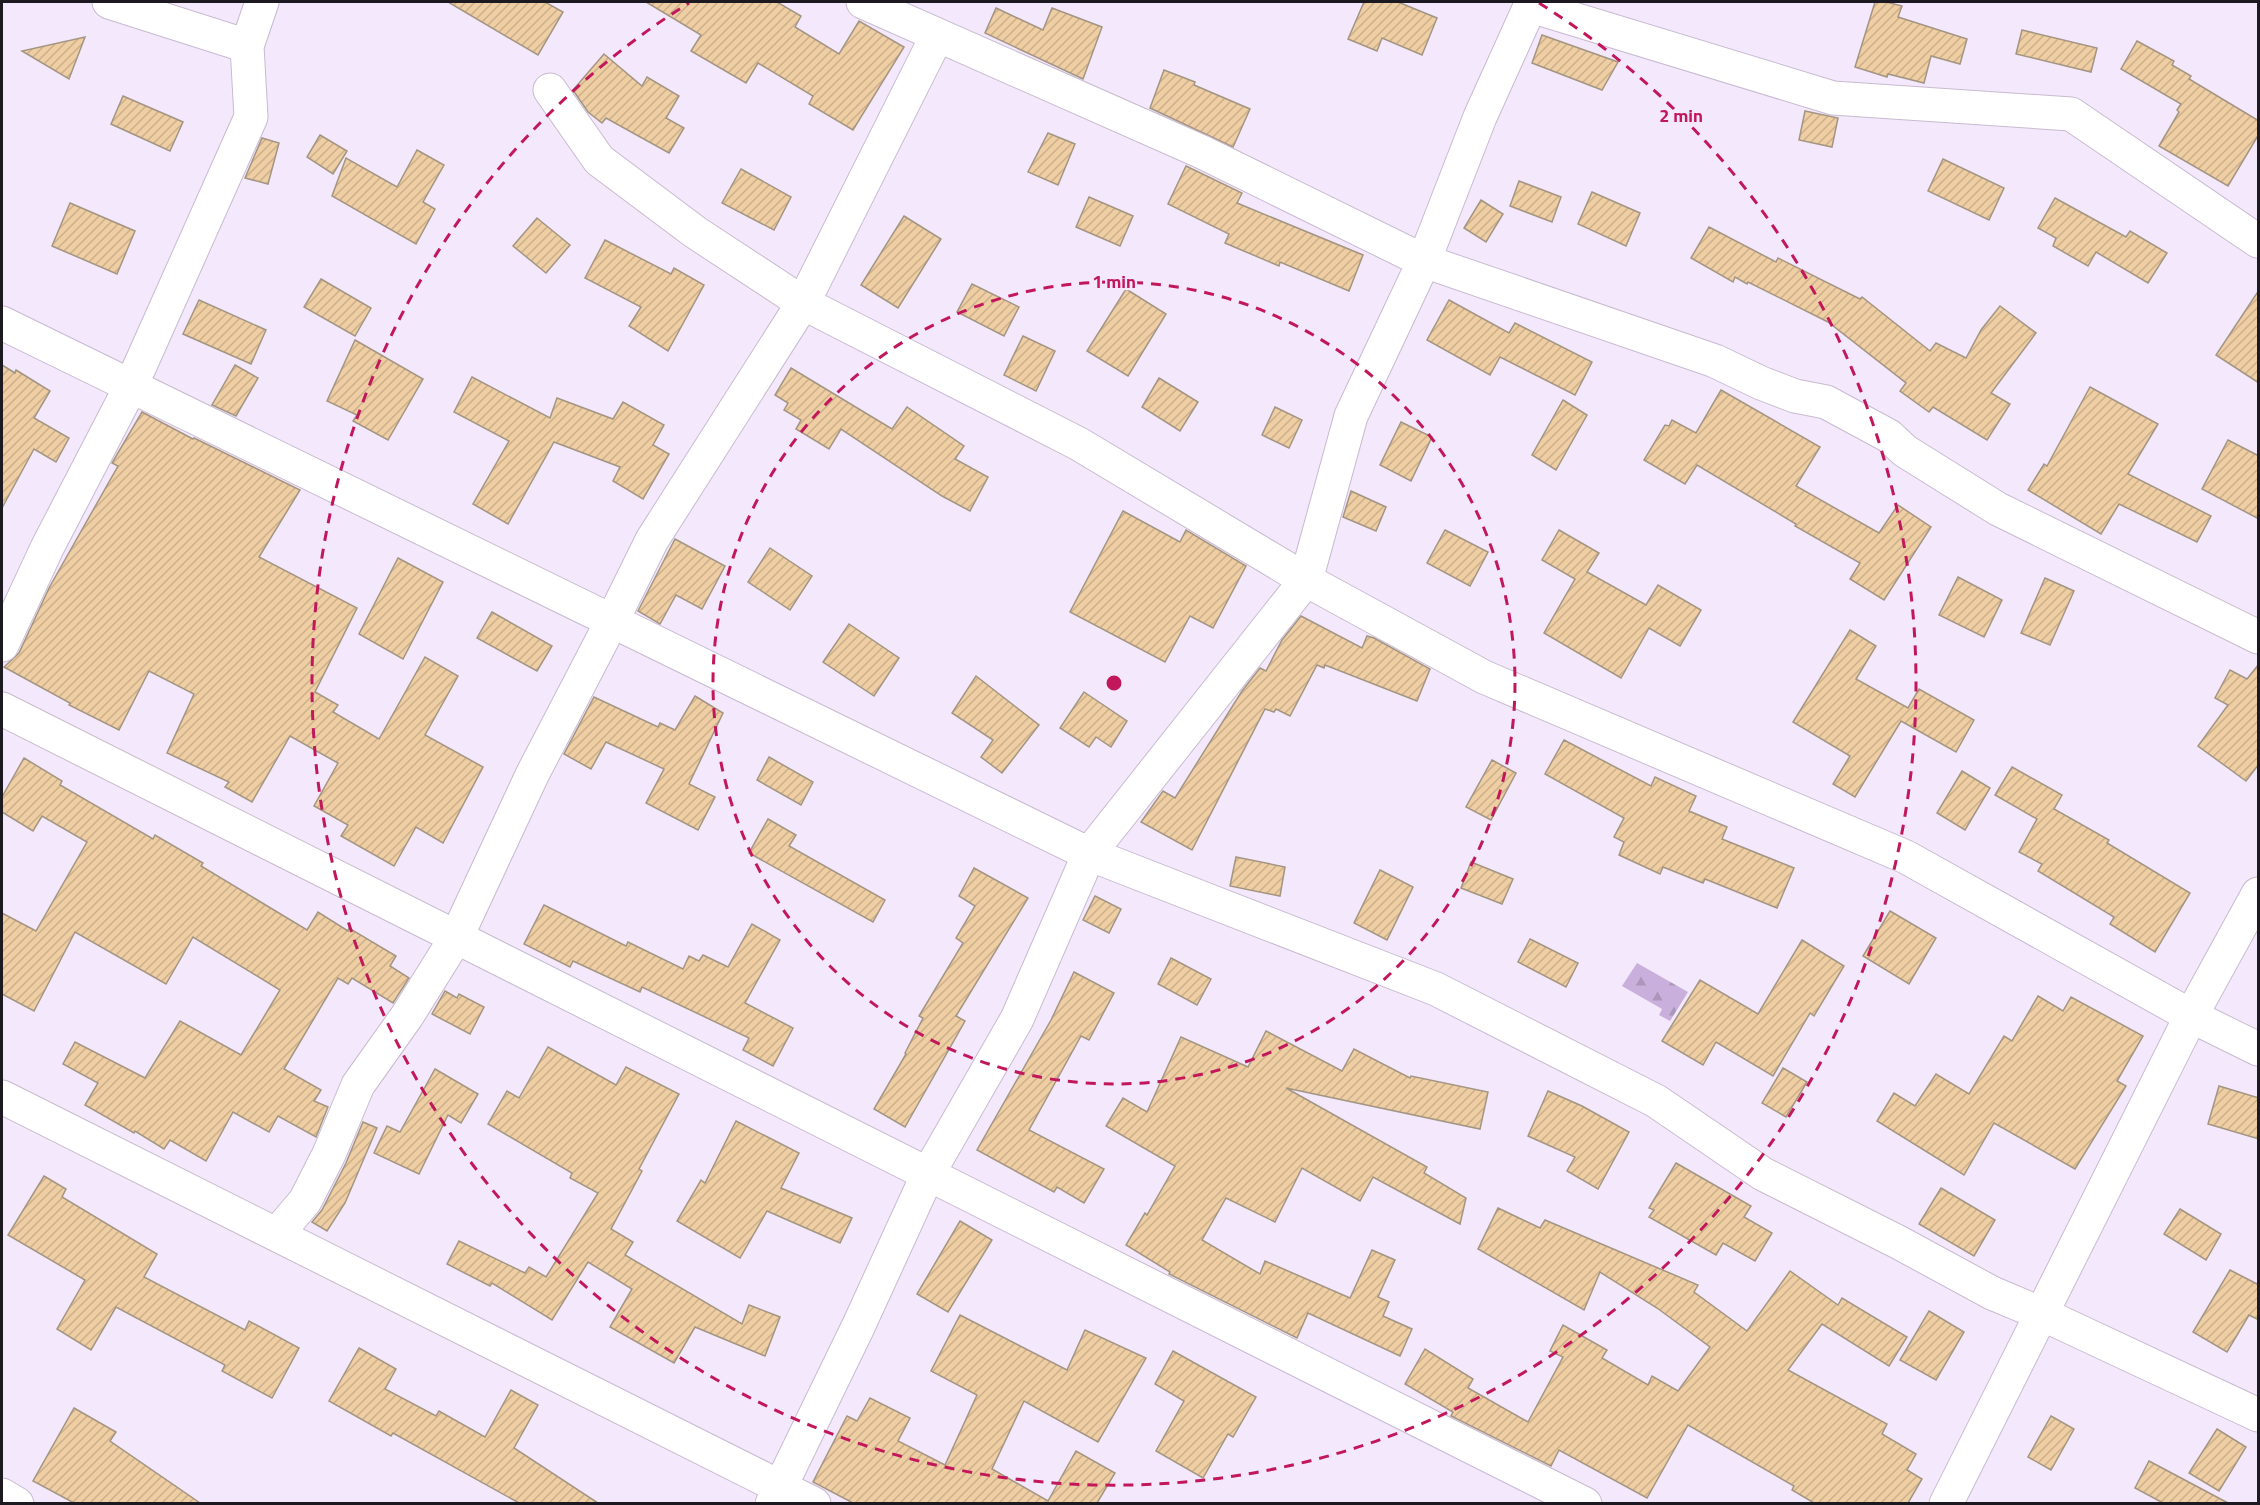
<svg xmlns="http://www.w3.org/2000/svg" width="2260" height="1505" font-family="'Titillium Web',sans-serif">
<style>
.forest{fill:url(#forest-firs)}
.building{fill:url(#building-hatch);stroke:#a39582;stroke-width:1.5}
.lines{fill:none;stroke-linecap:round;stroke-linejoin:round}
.minor-casing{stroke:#c8bbd0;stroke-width:35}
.minor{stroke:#fff;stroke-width:33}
.ring{fill:none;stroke:#c2185b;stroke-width:3;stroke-dasharray:10 8}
.centre{fill:#c2185b;stroke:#f4e8fd;stroke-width:3}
.ring-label{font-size:18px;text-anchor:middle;font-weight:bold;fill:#c2185b;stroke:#f4e8fd;stroke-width:4.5;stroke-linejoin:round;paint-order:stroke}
</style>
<defs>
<pattern id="forest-firs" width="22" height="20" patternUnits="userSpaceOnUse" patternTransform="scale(1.5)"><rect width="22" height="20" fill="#c9afdb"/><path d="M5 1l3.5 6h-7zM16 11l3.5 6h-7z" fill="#ac96bc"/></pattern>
<pattern id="building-hatch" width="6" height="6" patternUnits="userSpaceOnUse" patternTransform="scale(1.5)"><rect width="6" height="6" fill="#eecea2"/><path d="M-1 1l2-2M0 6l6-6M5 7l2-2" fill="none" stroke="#ccb08b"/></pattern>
</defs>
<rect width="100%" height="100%" fill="#f4e8fd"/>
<path class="forest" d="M1637,963L1688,992L1670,1021L1659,1015L1662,1009L1622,986Z"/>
<g class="building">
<path d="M448,2H545L563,12L538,55Z"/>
<path d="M646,2H777L801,16L795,27L839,54L859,21L904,47L853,130L809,104L813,96L758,63L746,83L691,51L701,35Z"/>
<path d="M1364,2H1398L1437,18L1422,55L1382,38L1377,51L1348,39Z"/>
<path d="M1875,2H1886L1902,6L1898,17L1967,39L1960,64L1931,56L1924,83L1888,74L1887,77L1855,67Z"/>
<path d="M996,8L1043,30L1052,8L1102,27L1083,79L985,33Z"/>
<path d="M2022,30L2097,48L2091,72L2016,54Z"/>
<path d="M1542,35L1618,62L1602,90L1532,63Z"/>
<path d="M85,37L69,79L22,51Z"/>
<path d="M2137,41L2174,61L2172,65L2191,76L2189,79L2259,121V134L2228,186L2159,146L2179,112L2177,110L2181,104L2121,69Z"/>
<path d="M604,54L642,86L647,77L679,96L666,118L684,128L669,153L606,118L602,123L588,112L573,90Z"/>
<path d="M1164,70L1195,82L1194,85L1250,109L1233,147L1150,108Z"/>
<path d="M123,96L183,122L170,151L111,124Z"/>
<path d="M1805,111L1838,118L1832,147L1799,140Z"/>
<path d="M1048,133L1075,144L1058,185L1028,172Z"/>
<path d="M320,135L347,151L333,174L307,157Z"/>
<path d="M262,138L279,143L268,184L245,178Z"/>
<path d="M417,150L444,165L423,202L435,209L416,244L332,196L346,158L397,187Z"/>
<path d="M1943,159L2004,188L1989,220L1928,191Z"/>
<path d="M1186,166L1242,193L1237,203L1363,255L1349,291L1280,262L1279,266L1225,243L1229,234L1168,204Z"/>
<path d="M741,169L791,197L774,230L722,203Z"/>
<path d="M1519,181L1561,197L1552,222L1510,206Z"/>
<path d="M1592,192L1640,213L1626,246L1578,224Z"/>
<path d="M1089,197L1133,216L1120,246L1076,227Z"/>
<path d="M2055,198L2126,237L2130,231L2167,253L2148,283L2096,252L2088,266L2053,246L2056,238L2038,228Z"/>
<path d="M1481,200L1503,214L1486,242L1464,228Z"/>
<path d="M70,203L135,231L117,274L52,246Z"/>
<path d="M904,216L941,239L898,308L861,285Z"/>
<path d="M537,218L570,245L546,273L513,246Z"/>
<path d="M1709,227L1776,262L1778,258L1860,299L1862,297L1930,351L1936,343L1966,358L1981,330L2000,306L2036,333L1991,393L2010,404L1987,440L1933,407L1929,412L1900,391L1906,383L1828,322L1748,282L1747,284L1735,277L1733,282L1691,258Z"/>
<path d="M605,240L671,274L674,268L704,285L668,351L629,326L641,307L585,278Z"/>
<path d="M321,279L371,308L355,336L304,307Z"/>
<path d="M972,284L1019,307L1004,336L957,312Z"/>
<path d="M1126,289L1166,314L1128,376L1087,351Z"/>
<path d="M2259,290V383L2216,355Z"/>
<path d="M199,300L266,330L251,364L183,334Z"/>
<path d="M1449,300L1509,333L1515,323L1592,362L1575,395L1500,357L1490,375L1427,340Z"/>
<path d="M1023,336L1055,351L1036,391L1004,375Z"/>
<path d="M355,340L423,379L388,440L353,421L357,415L327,401Z"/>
<path d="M2,365L15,373L16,370L50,391L34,418L69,438L56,462L34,449L2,508Z"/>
<path d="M235,365L258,378L236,416L212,405Z"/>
<path d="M791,368L892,429L907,407L964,446L955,459L988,477L970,511L942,496L841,429L829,449L796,429L801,420L784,410L788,403L775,395Z"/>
<path d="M472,377L550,418L557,398L613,419L623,402L664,425L653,445L669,454L643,499L613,481L620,467L554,442L508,524L473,504L509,441L454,412Z"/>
<path d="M1159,378L1198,402L1180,431L1142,407Z"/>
<path d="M2090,387L2158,424L2128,474L2211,516L2197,542L2119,504L2101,534L2028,490L2044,464L2047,466Z"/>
<path d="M1721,390L1820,447L1796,486L1879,533L1898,505L1931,527L1884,600L1850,579L1860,563L1795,526L1796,524L1697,465L1685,484L1644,460L1665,425L1669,426L1672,420L1696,433Z"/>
<path d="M1563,400L1587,415L1556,470L1532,455Z"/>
<path d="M1275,407L1302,420L1289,448L1262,435Z"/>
<path d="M142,412L193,439L194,438L300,490L259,557L357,608L315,692L338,705L333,712L379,739L425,657L458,676L425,735L483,767L443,843L416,827L394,866L341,836L348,825L314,806L338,763L290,736L252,802L225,787L229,782L167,753L194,694L149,671L119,730L69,705L70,703L4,667L19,653L49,588L118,466L112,463Z"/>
<path d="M1401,422L1432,437L1411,481L1380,465Z"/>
<path d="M2228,440L2259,456V519L2202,489Z"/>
<path d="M1351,491L1386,507L1376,531L1343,517Z"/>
<path d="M1123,511L1180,542L1186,530L1246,566L1213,628L1190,616L1165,662L1070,612Z"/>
<path d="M1445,530L1488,552L1470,586L1427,563Z"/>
<path d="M1559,530L1599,553L1587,572L1646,605L1658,585L1701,610L1680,646L1649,628L1621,678L1544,633L1575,579L1542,560Z"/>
<path d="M675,539L725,566L702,609L676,595L660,624L638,611Z"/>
<path d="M770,548L812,576L790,610L748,582Z"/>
<path d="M398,558L443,582L403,659L359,634Z"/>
<path d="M1958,577L2002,600L1984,637L1939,615Z"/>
<path d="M2045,578L2074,591L2050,645L2021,633Z"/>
<path d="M492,612L552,646L537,671L477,638Z"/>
<path d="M1301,616L1362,648L1367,636L1374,638L1430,669L1417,701L1325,665L1324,668L1317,665L1290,716L1276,709L1274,712L1265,709L1192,850L1141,822L1163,791L1175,798L1242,691L1260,668L1266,671L1282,640Z"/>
<path d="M849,624L899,658L874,696L823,662Z"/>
<path d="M1850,630L1876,646L1856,679L1908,708L1919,689L1974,720L1956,752L1901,721L1855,797L1833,784L1850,756L1793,722Z"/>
<path d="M2259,664V764L2246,781L2198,746L2228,705L2215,698L2230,670L2247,679Z"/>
<path d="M976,676L1039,725L1002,773L981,757L993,740L952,713Z"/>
<path d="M1084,692L1127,721L1111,747L1096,737L1089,747L1060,728Z"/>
<path d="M695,696L723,713L689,784L715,797L698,830L646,803L664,769L606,742L591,769L564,754L594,697L658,727L660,723L675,730Z"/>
<path d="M1564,740L1651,786L1655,777L1696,796L1689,811L1727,827L1722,839L1794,868L1777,908L1705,879L1703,883L1663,867L1660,874L1619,855L1624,842L1614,837L1624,818L1545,774Z"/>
<path d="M769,757L813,782L801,805L757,780Z"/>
<path d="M24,758L62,781L60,785L153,839L155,835L203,863L201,866L307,930L318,912L348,931L349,928L396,956L390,966L409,978L393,1003L352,978L348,984L338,978L284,1069L321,1090L314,1101L328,1107L316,1137L278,1116L269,1132L233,1112L206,1161L170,1140L164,1149L135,1131L134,1133L85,1105L98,1083L63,1064L75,1042L145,1078L180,1021L241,1055L280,990L193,937L166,984L75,932L34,1011L2,994V913L36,931L87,842L42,816L33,831L2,812V797Z"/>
<path d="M1492,760L1516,773L1491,820L1466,807Z"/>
<path d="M2012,767L2062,795L2054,809L2109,840L2107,843L2190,893L2155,952L2110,924L2114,917L2038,871L2042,864L2019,852L2037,819L1995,795Z"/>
<path d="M1962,771L1990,788L1965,830L1937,813Z"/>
<path d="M768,819L796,835L789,846L885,900L873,922L749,853Z"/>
<path d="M1236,857L1285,867L1280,896L1230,886Z"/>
<path d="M1471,862L1513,879L1502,904L1461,888Z"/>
<path d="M974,868L1028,898L956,1016L965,1021L905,1127L874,1109L906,1054L905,1053L923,1018L919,1016L963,943L956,938L975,906L959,896Z"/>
<path d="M1380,870L1413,887L1387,940L1354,923Z"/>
<path d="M1095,896L1121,909L1109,933L1083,920Z"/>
<path d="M544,905L626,946L628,942L683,969L689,956L699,961L703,955L728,967L752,924L780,940L745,1003L793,1028L773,1066L743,1050L749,1038L642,987L640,992L573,961L570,967L524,944Z"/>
<path d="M1890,911L1936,938L1909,984L1863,956Z"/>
<path d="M1530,939L1578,963L1566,987L1518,962Z"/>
<path d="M1802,940L1844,966L1814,1016L1810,1013L1773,1076L1716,1042L1703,1065L1662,1041L1700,980L1758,1014Z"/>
<path d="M1171,958L1211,979L1197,1005L1158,984Z"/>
<path d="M1074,972L1114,993L1089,1040L1081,1036L1029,1130L1104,1169L1084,1203L1057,1187L1054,1192L977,1150L1051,1020Z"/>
<path d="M445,991L457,998L459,994L484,1007L470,1034L432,1014Z"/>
<path d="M2038,996L2063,1011L2071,997L2143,1036L2117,1081L2126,1086L2075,1169L1994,1123L1964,1175L1877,1121L1894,1093L1915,1106L1936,1074L1969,1094L2004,1036L2012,1041Z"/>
<path d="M1266,1031L1342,1071L1354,1049L1410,1078L1411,1076L1488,1092L1480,1129L1286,1088L1427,1167L1424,1173L1466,1198L1460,1224L1373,1177L1360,1201L1302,1168L1275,1222L1226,1198L1202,1240L1260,1274L1265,1261L1350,1298L1372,1250L1395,1260L1378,1297L1389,1302L1383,1316L1412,1329L1400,1356L1308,1313L1297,1338L1169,1274L1170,1272L1126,1245L1145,1213L1147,1215L1175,1166L1106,1126L1123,1098L1147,1112L1181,1037L1248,1067Z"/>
<path d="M548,1047L616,1085L626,1067L679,1094L639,1169L642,1171L611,1229L633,1242L625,1255L742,1324L749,1305L780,1317L765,1356L695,1327L674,1363L610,1327L632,1289L588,1262L552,1320L492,1283L490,1286L447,1264L459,1241L525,1273L529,1267L546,1277L598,1193L570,1178L572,1173L488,1124L507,1091L519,1098Z"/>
<path d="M1783,1068L1807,1082L1786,1117L1762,1103Z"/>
<path d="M435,1069L478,1094L461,1123L448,1115L419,1174L374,1153L387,1126L400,1132Z"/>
<path d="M2219,1086L2259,1098V1139L2208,1124Z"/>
<path d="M1548,1091L1582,1106L1629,1132L1598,1189L1567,1171L1575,1157L1528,1136Z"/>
<path d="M736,1121L799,1153L781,1188L852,1218L840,1243L767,1211L740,1258L677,1221L701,1180L705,1183Z"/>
<path d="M363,1122L377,1128L345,1203L327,1231L312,1222L322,1210L346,1163Z"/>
<path d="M1676,1163L1751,1206L1744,1217L1772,1233L1755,1261L1723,1243L1716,1255L1649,1217L1654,1210L1649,1208Z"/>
<path d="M44,1176L66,1189L62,1197L157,1254L144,1277L245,1330L249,1321L299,1348L272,1398L222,1371L225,1365L116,1307L91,1350L57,1329L85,1280L8,1235Z"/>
<path d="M1941,1188L1995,1220L1974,1256L1919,1224Z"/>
<path d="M1498,1208L1540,1228L1545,1220L1698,1285L1694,1292L1747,1331L1790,1271L1838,1305L1842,1298L1907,1337L1889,1366L1822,1324L1788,1370L1887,1424L1882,1434L1916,1454L1907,1470L1922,1479L1908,1503H1814L1792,1490L1794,1486L1688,1425L1647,1498L1559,1450L1551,1466L1451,1416L1453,1412L1405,1384L1425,1349L1473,1379L1468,1388L1528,1422L1563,1357L1550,1351L1563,1325L1607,1350L1602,1358L1648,1385L1652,1376L1678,1391L1710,1347L1657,1308L1600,1272L1584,1310L1478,1249Z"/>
<path d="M2180,1209L2221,1234L2206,1260L2164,1234Z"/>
<path d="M960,1221L992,1240L948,1312L917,1294Z"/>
<path d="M2230,1270L2259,1285V1320L2249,1315L2227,1352L2193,1332Z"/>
<path d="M1929,1311L1964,1332L1936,1380L1900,1360Z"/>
<path d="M960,1315L1067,1370L1085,1330L1146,1358L1098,1442L1024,1401L992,1469L1048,1501L1076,1451L1115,1473L1097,1503H853L813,1482L847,1416L857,1421L870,1398L910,1418L898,1441L945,1465L977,1395L931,1371Z"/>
<path d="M359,1348L396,1369L385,1389L436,1416L439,1411L485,1437L511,1390L538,1405L514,1448L598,1503H519L393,1433L391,1436L329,1401Z"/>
<path d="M1173,1351L1256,1397L1233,1437L1228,1434L1203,1478L1156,1451L1184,1401L1155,1384Z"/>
<path d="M74,1408L116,1432L110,1441L200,1503H74L33,1481Z"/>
<path d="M2051,1416L2074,1429L2051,1470L2028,1457Z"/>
<path d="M2217,1429L2246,1447L2219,1491L2189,1473Z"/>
<path d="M2149,1461L2228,1503H2163L2135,1488Z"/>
</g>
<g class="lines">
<defs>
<g id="minor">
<path d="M109,2L247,46"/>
<path d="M863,2L1202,152L1424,261L1715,361L1761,383L1795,396L1826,402L1889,436L1905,451L1998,509L2258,637"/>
<path d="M1531,6L1833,98L2071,114L2258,241"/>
<path d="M550,90L599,160L695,232L803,303L1079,444L1306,580L1484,677L1906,857L2191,1016L2258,1049"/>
<path d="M2,323L1089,854L1436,989L1656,1101L1763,1174L1898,1242L1992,1293L2042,1314L2258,1415"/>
<path d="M2,645L47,548L131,386L251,117L247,46L262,2"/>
<path d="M2,709C530,972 1057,1239 1585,1504"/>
<path d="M2,1097L814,1504"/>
<path d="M277,1234L305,1201L329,1154L358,1085L407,1016L457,936L532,775L612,621L652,540L803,303L937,36"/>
<path d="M2,1495L17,1504"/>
<path d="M772,1504L858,1327L928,1174L1017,1019L1089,854L1306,580L1351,416L1424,261L1480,117L1532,2"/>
<path d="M1946,1504L2191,1016L2258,894"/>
</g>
</defs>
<use href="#minor" class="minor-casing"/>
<use href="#minor" class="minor"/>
</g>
<g class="ring">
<circle cx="1114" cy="683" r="401"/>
<path d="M1539 3A802 802 0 1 1 689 3"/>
</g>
<circle cx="1114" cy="683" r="9" class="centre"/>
<g class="ring-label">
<text x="1681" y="122">2 min</text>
<text x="1114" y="288">1 min</text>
</g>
<rect width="2260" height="1505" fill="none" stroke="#1d1920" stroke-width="6"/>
</svg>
